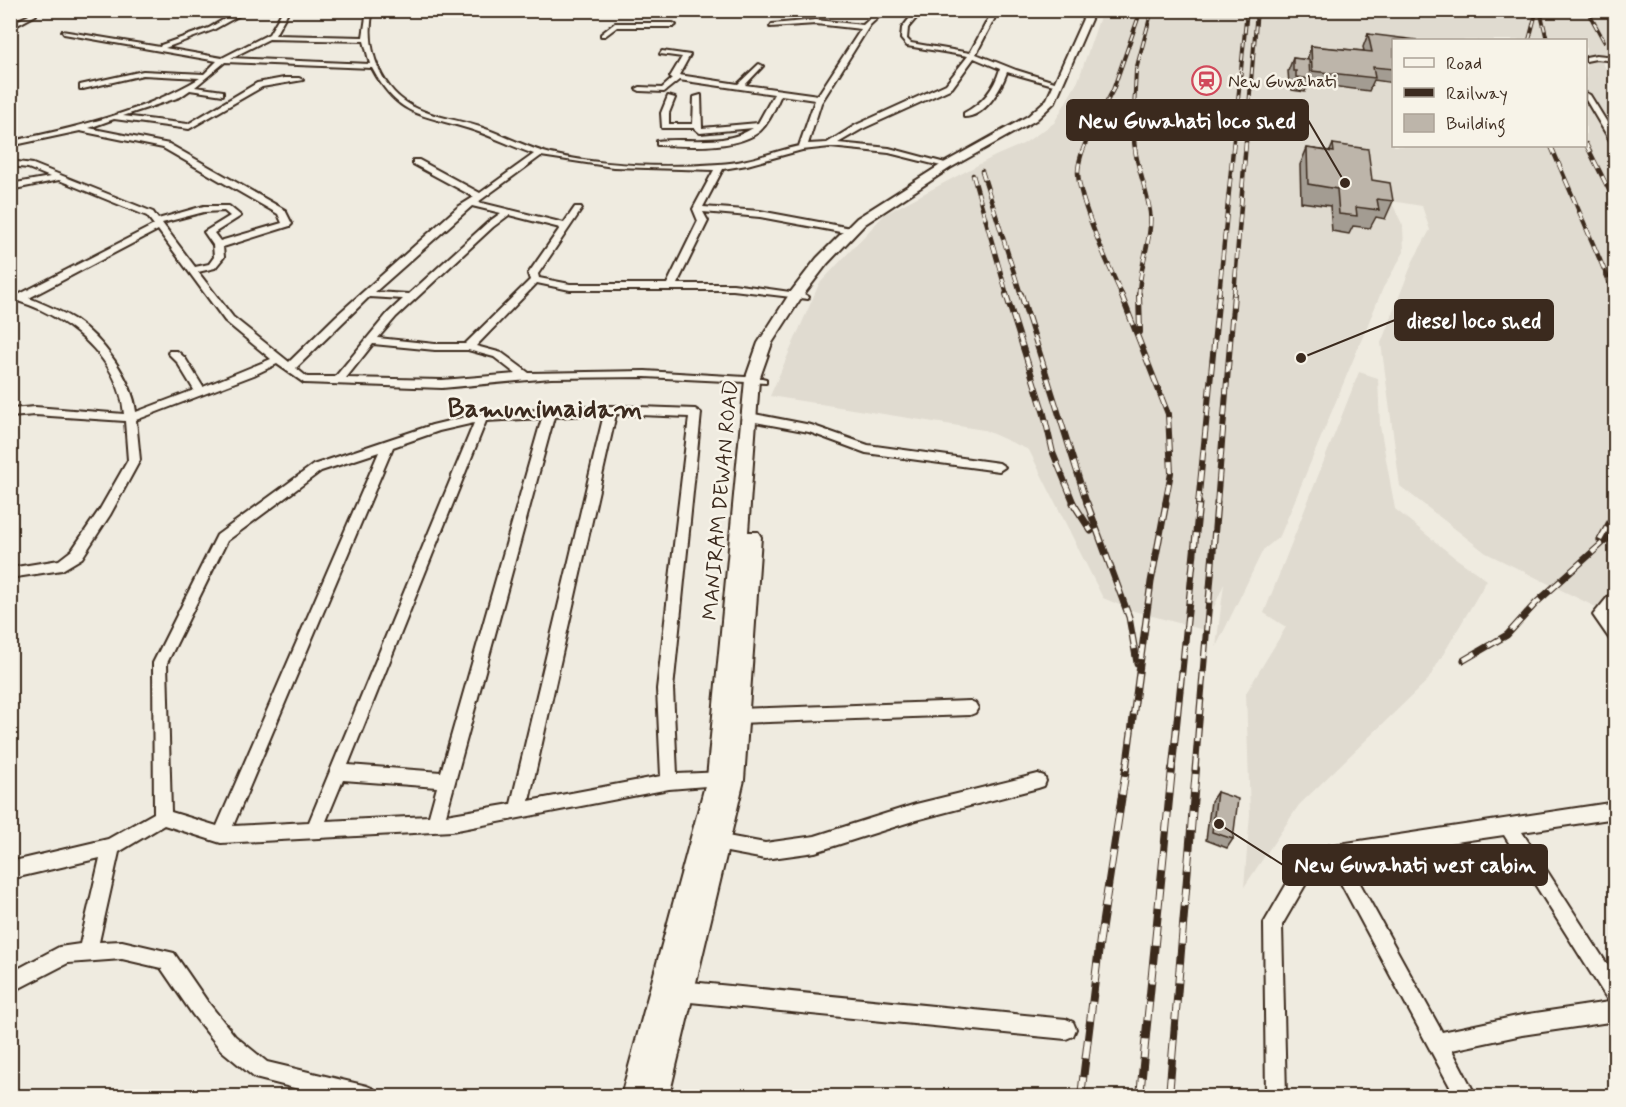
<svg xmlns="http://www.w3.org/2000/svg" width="1626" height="1107" font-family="Mynerve,sans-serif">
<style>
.built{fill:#e0dbd0;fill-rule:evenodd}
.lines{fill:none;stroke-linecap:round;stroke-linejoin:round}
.minor-casing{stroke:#3b2a1e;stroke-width:4}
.major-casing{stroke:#3b2a1e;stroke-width:4}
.minor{fill:#f7f3e8;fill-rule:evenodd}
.major{fill:#f7f3e8;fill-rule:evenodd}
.rail-far4-casing{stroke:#3b2a1e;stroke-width:4}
.rail-far3-casing{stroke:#3b2a1e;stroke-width:4.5}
.rail-far2-casing{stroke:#3b2a1e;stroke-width:6}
.rail-far1-casing{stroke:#3b2a1e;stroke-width:7}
.rail-casing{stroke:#3b2a1e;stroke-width:8}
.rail-far4{stroke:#f7f3e8;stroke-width:2;stroke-dasharray:7;stroke-linecap:butt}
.rail-far3{stroke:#f7f3e8;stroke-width:3;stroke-dasharray:9;stroke-linecap:butt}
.rail-far2{stroke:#f7f3e8;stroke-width:4;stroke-dasharray:11;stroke-linecap:butt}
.rail-far1{stroke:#f7f3e8;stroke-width:4.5;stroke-dasharray:14;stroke-linecap:butt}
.rail{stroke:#f7f3e8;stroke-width:6;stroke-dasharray:19;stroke-linecap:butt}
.wall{fill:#a39c92;stroke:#3b2a1e;stroke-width:1.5}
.building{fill:#bdb5aa;stroke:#3b2a1e;stroke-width:1.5}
.labels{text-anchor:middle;stroke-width:5;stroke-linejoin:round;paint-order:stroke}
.far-poi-label{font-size:18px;fill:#3b2a1e;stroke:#f7f3e8;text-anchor:start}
.street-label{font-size:21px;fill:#3b2a1e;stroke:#f7f3e8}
.district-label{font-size:27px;font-weight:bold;fill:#3b2a1e;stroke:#f7f3e8}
.leader{fill:none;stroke:#3b2a1e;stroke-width:2}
.callout-dot{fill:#3b2a1e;stroke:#f7f3e8;stroke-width:2}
.callout{fill:#3b2a1e;stroke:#3b2a1e;stroke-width:2}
.callout-label{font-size:22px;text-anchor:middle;font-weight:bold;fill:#fff}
</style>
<rect width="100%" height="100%" fill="#efebe0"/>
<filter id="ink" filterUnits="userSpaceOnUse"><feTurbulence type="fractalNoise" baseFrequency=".0167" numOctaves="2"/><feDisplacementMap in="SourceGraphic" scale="12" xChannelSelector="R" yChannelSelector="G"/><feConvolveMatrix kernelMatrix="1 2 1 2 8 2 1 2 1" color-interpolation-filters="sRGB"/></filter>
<g filter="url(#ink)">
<g class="built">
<path d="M1102,11H1615V55L1597,54L1616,85V608L1610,614L1486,553L1400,486L1381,343L1413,261L1430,230L1422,206L1391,201L1403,226L1404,252L1383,288L1280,536L1263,550L1216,647L1224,584L1204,630L1134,611L1103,598L1029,450L984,430L770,396L819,284L885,214L995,156L1023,144L1054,123L1078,81ZM1394,40H1586V146H1394Z"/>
<path d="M1359,372L1378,378L1380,426L1395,509L1454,557L1487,580L1428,680L1299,805L1244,887L1250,814L1246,693L1286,627L1264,613Z"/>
</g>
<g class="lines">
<defs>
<g id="minor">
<path d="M25,10H32L36,15L10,29V24L29,15Z"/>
<path d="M240,10H249L213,30L165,48L222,58L269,34L283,10H289L275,35L363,37L367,10H373C364,48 381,93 418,109C438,118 459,120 480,127C504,135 527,148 551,154C604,166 665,168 719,164C747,163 772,152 799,146L815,100L781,95C775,107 770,122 760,131C737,150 688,146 660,145H657V141C689,137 724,147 753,128L700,133L694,128H662L661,113L668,96L675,98L669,113V124H693L694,97L701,95L702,128L758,123L774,94L679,80L664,92L640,91L636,89L640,87L662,88L672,79L670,77L682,57L660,54L662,51L690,55L679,75L738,84L759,64L763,66L745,85L818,95L861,29L816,24L770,27L772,24L816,20L863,25L879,10H886L870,25L821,103L808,144L827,143L856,125L946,84L968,56L907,46L901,39L902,28L916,10H923L908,28L907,39L911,43L970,53L993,10H999L976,54L1016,70L1061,84L1057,86L1007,72C1001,89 985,117 964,117V113C983,103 994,89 1000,69L974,58L952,88L862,129L838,143L889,148L949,164V168L889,153L830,147L802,150L747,165L723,169L703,207L760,211L851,228L856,231L851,234L760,217L703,212L708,221L677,284H733L804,294L809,297L808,299L733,290H570L537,283L476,346L502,353L529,373L645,371L762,378L766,379V383L645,377L551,378L442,388L304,383L277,364L254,375L136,420L140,460L110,515L82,558L62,570L10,578V568L59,560L72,550L100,509L128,460L125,421L35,415L10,417V409L35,407L124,414C120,357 63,312 10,299V293L18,295L154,225L147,216L59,180L10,190V184L50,177L28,168L10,166V161L33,164L153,212L158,219L204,206H229L241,216L214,233L220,241L282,223L278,214L163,148L80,131L10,146V125L14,127L17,140C79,127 145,111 200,78L143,75L83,89H80V85L143,71L204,74L217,61L64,34L62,31L160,47L161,45L209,28ZM269,39L364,41L370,64L231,58ZM225,62L372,68C399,119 424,114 473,130C494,137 513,147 534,154L480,193L419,160H413V164L474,197L458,207L336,316L289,362L233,317L198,272L215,268L224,257L223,247L290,226L292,224L285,210L169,144L89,128L114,119L189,129L262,87L303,80L299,78H284L257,83L188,124L123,116L180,97L190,90L223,95V91L195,87ZM541,156L613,167L714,170L693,209L698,221L667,284H570L539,278L538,274L582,209L581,207H575L564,223L478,202ZM472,206L501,213L487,223L409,294L375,292ZM224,211L230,216L204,232L213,245L214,257L209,264L195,267L162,223L204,212ZM509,215L560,228L528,274L530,280L465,344H435L378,338L396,317L493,227ZM158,230L225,321L271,359L203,387L185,358L177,351H169L168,353L177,362L194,390L136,412C133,380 102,338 75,320C61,311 44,304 29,298ZM369,297L403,299L388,313L335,377H307L296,368ZM373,344L435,350H468L494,357L516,374L442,380L346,378Z"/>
<path d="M757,10H763L762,15H758Z"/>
<path d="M615,23H673L676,25L673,27H617L605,36H601V34Z"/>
<path d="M1596,55L1616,57V61L1596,59L1586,61V57Z"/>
<path d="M1586,93L1590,95L1616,137V146L1612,144L1586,100Z"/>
<path d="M611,406L695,409L701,413L673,689L677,774L725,772L731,774L733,779L731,784L669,789L452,831L221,843L164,825L119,852L99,942L122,941L174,953L207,1001L235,1036L267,1062L367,1086L374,1089L377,1096H326L255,1078L221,1050L193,1015L161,968L122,959L68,963L10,993V973L59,947L80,944L100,858L10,879V862L108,839L154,813L153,663L217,535L313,465L432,425L482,413ZM604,414L511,804L446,815L554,417ZM616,414L689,417L657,689L661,776L529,801ZM542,418L441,772L348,765L486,421ZM474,423L309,822L233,826L393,447L439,431ZM379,452L217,826L171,812L167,663L227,541L321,471ZM343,780L437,787L429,816L326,821Z"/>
<path d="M749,413L811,425L868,445L999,463L1005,467L999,471L866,453L809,432L745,420L743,417Z"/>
<path d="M1616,592V607L1608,615L1616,625V643L1611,641L1593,615L1611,593Z"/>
<path d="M970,701L975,703L978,708L975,713L970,715L738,723L732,721L730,716L732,711L738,709Z"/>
<path d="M1038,774L1044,776L1046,781L1044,786L1038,788L916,820L815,852L765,859L711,849L705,847L702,841L705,835L711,833L765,843L815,836L916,804Z"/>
<path d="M1616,802V818L1522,832L1616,978V1021L1522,1035L1452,1050L1476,1096H1455L1329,861L1318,863L1282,925L1286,1096H1266L1264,923L1307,849ZM1504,835L1609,1002L1522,1015L1442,1032L1346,858Z"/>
<path d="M680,981L1066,1019L1073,1022L1076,1029L1073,1036L1066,1039L680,1001L673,998L670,991L673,984Z"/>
</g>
<path id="major" d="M1087,10H1095L1055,102L1036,120L950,168L865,224L827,264L801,298L772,343L759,380L748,532H758L761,537L744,780L669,1096H621L707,778L745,380L758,343L790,293L817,258L857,218L942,164L1028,116L1047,99Z"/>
</defs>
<use href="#minor" class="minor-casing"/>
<use href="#major" class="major-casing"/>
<use href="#minor" class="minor"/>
<use href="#major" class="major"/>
<defs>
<g id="rail-far4">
<path d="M1540,10L1547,40"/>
<path d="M1587,10L1604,41"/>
<path d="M1529,40L1536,13"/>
<path d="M1092,130L1113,90L1141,10"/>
<path d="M1133,130L1136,70L1152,10"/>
<path d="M1235,130L1247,10"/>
<path d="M1247,130L1257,10"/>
</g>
<g id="rail-far3">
<path d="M1092,129C1086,141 1078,159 1078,173C1079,201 1109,267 1122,295"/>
<path d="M1134,129C1132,157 1146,184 1150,212C1153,236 1139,267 1139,295"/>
<path d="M1586,144L1616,204"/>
<path d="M1551,146L1615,295"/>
<path d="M982,171L1021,295"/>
<path d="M973,175L1007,295"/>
<path d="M1219,295L1235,129"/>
<path d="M1234,295L1247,129"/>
</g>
<g id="rail-far2">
<path d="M1006,294L1044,414L1053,453L1074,504"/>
<path d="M1021,294L1087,504"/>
<path d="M1121,294L1168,414L1171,473L1165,504"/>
<path d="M1139,294L1140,332"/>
<path d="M1615,294L1616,297"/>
<path d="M1198,504L1219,294"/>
<path d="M1217,504L1234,294"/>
</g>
<g id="rail-far1">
<path d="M1073,503L1091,531"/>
<path d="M1087,503L1129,617L1137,663"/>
<path d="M1600,540L1616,511"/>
<path d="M1464,660L1507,635L1536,603L1616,531"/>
<path d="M1126,770L1151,582L1166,503"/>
<path d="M1172,770L1199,503"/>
<path d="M1195,770L1217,503"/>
</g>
<g id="rail">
<path d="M1081,1096L1100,939L1126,769"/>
<path d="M1140,1096L1172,769"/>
<path d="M1169,1096L1196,769"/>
</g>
</defs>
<use href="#rail-far4" class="rail-far4-casing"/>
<use href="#rail-far3" class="rail-far3-casing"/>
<use href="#rail-far2" class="rail-far2-casing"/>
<use href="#rail-far1" class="rail-far1-casing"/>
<use href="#rail" class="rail-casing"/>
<use href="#rail-far4" class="rail-far4"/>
<use href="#rail-far3" class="rail-far3"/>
<use href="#rail-far2" class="rail-far2"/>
<use href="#rail-far1" class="rail-far1"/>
<use href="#rail" class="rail"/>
</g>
<g class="wall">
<path d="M1368,34L1394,40V83L1374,80L1369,91L1308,83L1305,92L1292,90L1291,84H1289L1288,71L1293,58L1307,60L1311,46L1364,51L1363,47Z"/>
<path d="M1333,144L1393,201L1385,219L1376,217L1370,228L1353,226L1349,234L1332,231L1330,206L1301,202L1300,165L1307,148L1330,151Z"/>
<path d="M1217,792L1233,839L1227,848L1206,840L1211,801Z"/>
</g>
<g class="building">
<path d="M1368,34L1417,40H1394V69L1373,67L1375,78L1312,71L1311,46L1372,52Z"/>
<path d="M1293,58L1309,60L1310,79L1296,77V71H1293Z"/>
<path d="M1333,144L1368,149L1372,180L1390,183L1393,201L1377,199L1379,210L1356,207L1357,216L1339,214L1337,189L1308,184L1307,148L1334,152Z"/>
<path d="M1217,792L1238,799L1233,839L1212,832Z"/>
</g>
</g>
<defs>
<symbol id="station-ring" viewBox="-11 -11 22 22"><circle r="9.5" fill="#f7f3e8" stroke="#d1495b" stroke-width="1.5"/><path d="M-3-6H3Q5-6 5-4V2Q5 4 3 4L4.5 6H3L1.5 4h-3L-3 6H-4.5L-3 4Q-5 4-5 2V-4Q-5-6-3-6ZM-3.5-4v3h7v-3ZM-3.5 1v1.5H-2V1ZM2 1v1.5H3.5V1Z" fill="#d1495b"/></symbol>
</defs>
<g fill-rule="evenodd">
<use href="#station-ring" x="1190" y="64" width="33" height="33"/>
</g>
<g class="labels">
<g class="far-poi-label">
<text x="1228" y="87">New Guwahati</text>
</g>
<g class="street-label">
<text transform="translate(720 500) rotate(-85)" y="7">MANIRAM DEWAN ROAD</text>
</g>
<g class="district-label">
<text x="545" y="417">Bamunimaidam</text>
</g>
</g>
<path class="leader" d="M1345 183L1308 120M1301 358L1395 320M1219 824L1283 865"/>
<g class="callout-dot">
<circle cx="1345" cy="183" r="6"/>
<circle cx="1301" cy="358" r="6"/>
<circle cx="1219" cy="824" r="6"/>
</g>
<g class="callout">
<rect x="1067" y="100" width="241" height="40" rx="6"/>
<rect x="1395" y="300" width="158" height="40" rx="6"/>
<rect x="1283" y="845" width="264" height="40" rx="6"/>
</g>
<g class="callout-label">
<text x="1187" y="128">New Guwahati loco shed</text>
<text x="1474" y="328">diesel loco shed</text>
<text x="1415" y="872">New Guwahati west cabin</text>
</g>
<rect width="1626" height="1107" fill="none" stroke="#f7f3e8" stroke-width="36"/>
<rect x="18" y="18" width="1590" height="1071" fill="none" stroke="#3b2a1e" stroke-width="2" filter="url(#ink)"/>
<rect x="1392" y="39" width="195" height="108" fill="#f7f3e8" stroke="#aca397" stroke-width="1.5"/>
<rect x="1404" y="58" width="30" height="9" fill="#f7f3e8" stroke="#aca397" stroke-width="1.5"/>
<text x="1446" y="69" font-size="18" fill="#3b2a1e">Road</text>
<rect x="1404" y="88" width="30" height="9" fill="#3b2a1e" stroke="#aca397" stroke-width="1.5"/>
<text x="1446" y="99" font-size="18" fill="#3b2a1e">Railway</text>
<rect x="1404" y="114" width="30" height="18" fill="#bdb5aa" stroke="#aca397" stroke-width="1.5"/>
<text x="1446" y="129" font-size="18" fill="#3b2a1e">Building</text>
</svg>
